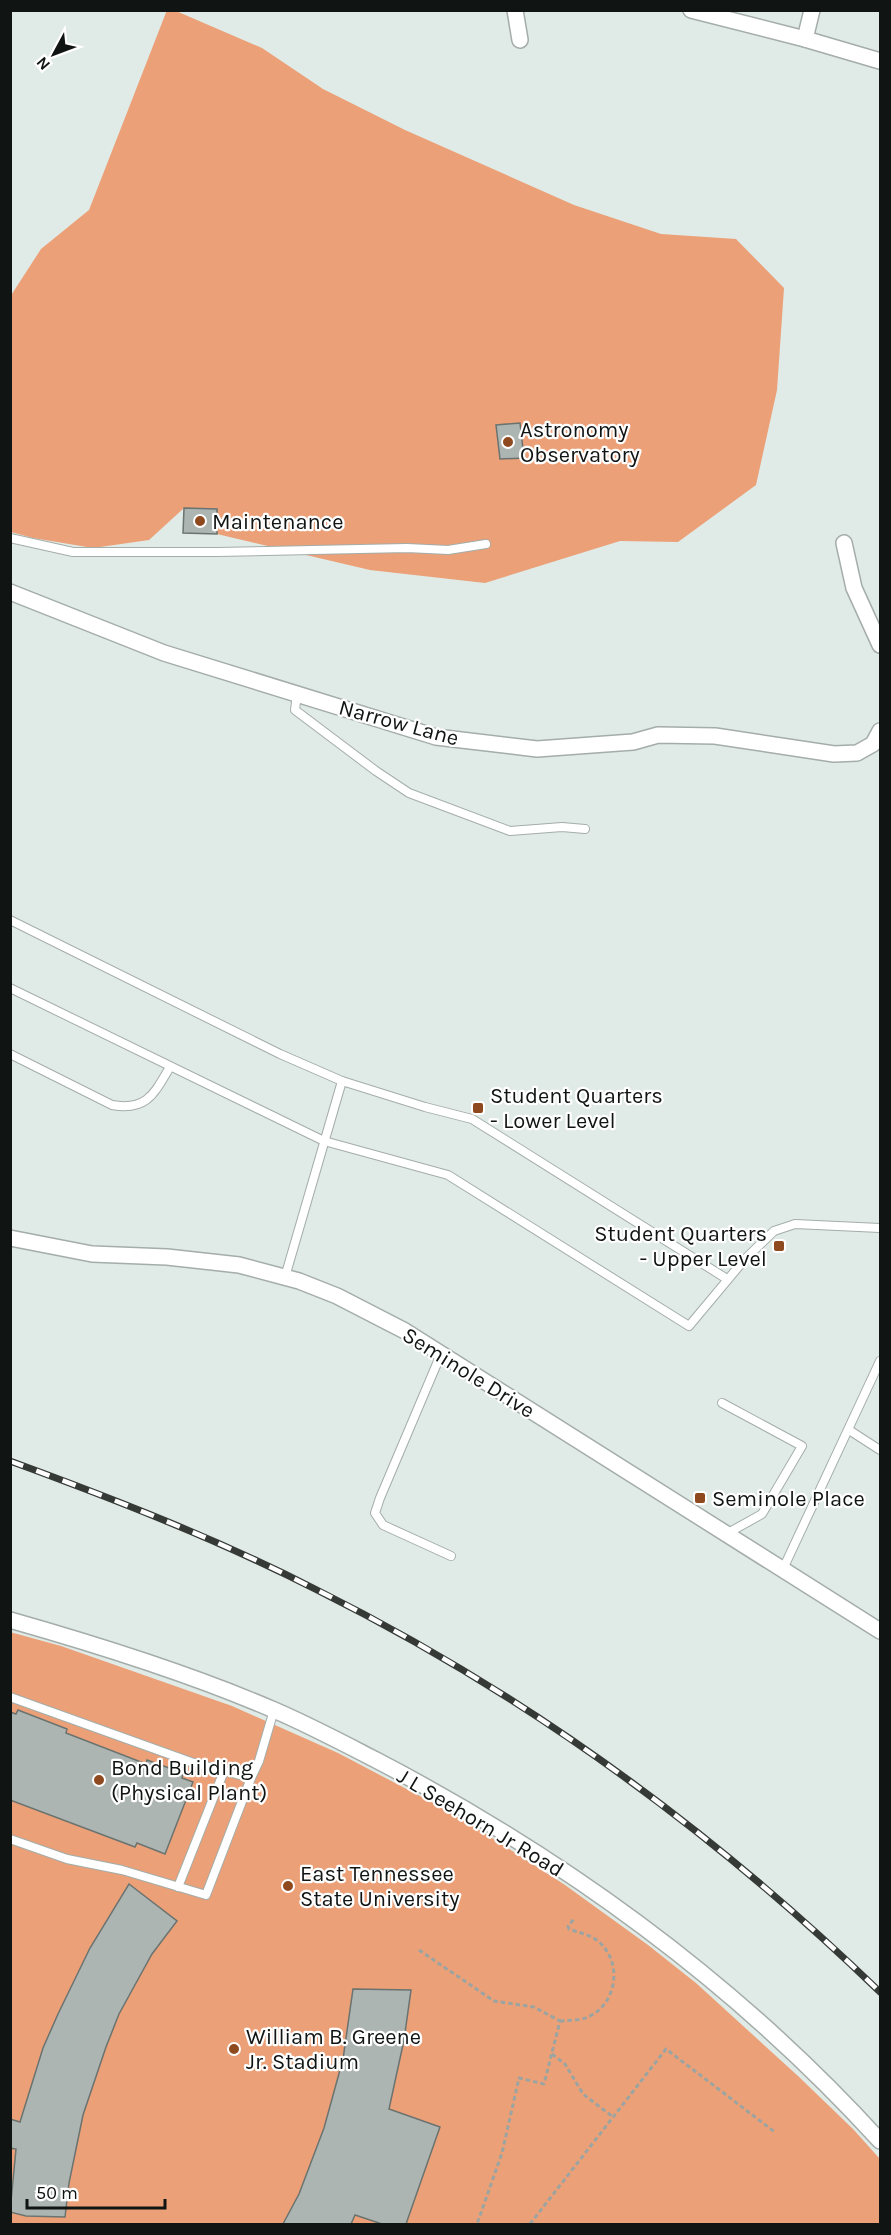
<svg xmlns="http://www.w3.org/2000/svg" width="891" height="2235" font-family="Karla,sans-serif">
<style>
.green{fill:#eba077}
.building{fill:#acb5b2;stroke:#6b7370;stroke-width:1.5}
.lines{fill:none;stroke-linecap:round;stroke-linejoin:round}
.lane-casing{stroke:#a4ada9;stroke-width:10}
.street-casing{stroke:#a4ada9;stroke-width:18}
.path{stroke:#9ca4a1;stroke-width:3;stroke-dasharray:4.5 3;stroke-linecap:butt}
.lane{stroke:#fff;stroke-width:8}
.street{stroke:#fff;stroke-width:15}
.rail-casing{stroke:#353a37;stroke-width:7}
.rail{stroke:#fff;stroke-width:4.5;stroke-dasharray:14;stroke-linecap:butt}
.poi-dot{fill:#8e491f;stroke:#fff;stroke-width:2}
.labels{text-anchor:middle;stroke-width:4.5;stroke-linejoin:round;paint-order:stroke}
.poi-label{font-size:22px;fill:#101412;stroke:#fff;text-anchor:start}
.street-label{font-size:22px;fill:#101412;stroke:#fff}
</style>
<rect width="100%" height="100%" fill="#e0eae6"/>
<g class="green">
<path d="M167,10L176,11L262,48L323,89L405,130L574,205L661,234L736,239L784,288L777,390L756,485L678,542L620,541L485,583L370,570L217,534V509L184,508L149,540L93,548L33,538L11,532L10,297L41,249L89,210Z"/>
<path d="M10,1632L61,1646L232,1706L338,1753L437,1805L486,1834L565,1885L648,1945L696,1983L798,2076L853,2129L880,2159V2224H11Z"/>
</g>
<g class="building">
<path d="M520,423L524,458L500,459L496,425Z"/>
<path d="M184,508L217,509V534L183,533Z"/>
<path d="M18,1710L67,1729L66,1733L146,1764L147,1760L183,1773L182,1778L193,1782L165,1854L137,1843L135,1847L10,1800V1712L16,1714Z"/>
<path d="M129,1884L177,1921L152,1954L136,1983L119,2014L106,2047L83,2115L69,2183L65,2217L26,2216L10,2212L16,2149L10,2148V2119L20,2122L43,2048L58,2014L90,1948Z"/>
<path d="M353,1989L411,1990L404,2040L389,2109L440,2127L406,2224H382L355,2215L351,2224H283L299,2194L324,2128L343,2059Z"/>
</g>
<g class="lines">
<defs>
<g id="lane">
<path d="M10,538L73,552H217L407,548L448,550L486,544"/>
<path d="M297,694L295,710L376,771L409,793L510,831L562,827L585,829"/>
<path d="M10,920L280,1054L342,1081"/>
<path d="M10,988L324,1141L448,1175L689,1326L745,1259L774,1231L795,1224L880,1228"/>
<path d="M10,1054L112,1105C147,1111 154,1094 170,1067"/>
<path d="M285,1277L342,1081L425,1107L472,1119L727,1279"/>
<path d="M441,1354L380,1498L375,1513L383,1525L451,1556"/>
<path d="M722,1403L802,1446L762,1514L728,1533"/>
<path d="M849,1430L880,1450"/>
<path d="M783,1569L880,1361"/>
<path d="M10,1697L191,1762L251,1778L259,1761L274,1710"/>
<path d="M10,1839L67,1859L122,1870L206,1895L251,1778"/>
<path d="M178,1887L224,1771"/>
</g>
<g id="street">
<path d="M515,10L520,40"/>
<path d="M691,10L805,39L880,61"/>
<path d="M805,39L812,10"/>
<path d="M844,543L854,588L880,645"/>
<path d="M10,592L164,653L436,737L537,749L633,742L658,735L715,736L834,754L857,753L873,744L880,731"/>
<path d="M10,1238L92,1254L167,1257L239,1265L299,1281L337,1296L405,1331L880,1631"/>
<path d="M10,1620C98,1645 191,1674 274,1710C309,1725 343,1743 376,1760C564,1858 737,1984 880,2141"/>
</g>
</defs>
<use href="#lane" class="lane-casing"/>
<use href="#street" class="street-casing"/>
<g class="path">
<path d="M419,1950L494,2001L534,2007L560,2021L544,2084L519,2078L502,2153L477,2224"/>
<path d="M560,2021C569,2020 579,2021 588,2017C617,2004 623,1963 599,1942C590,1934 579,1933 569,1929L568,1926L575,1918"/>
<path d="M552,2054L565,2064L583,2094L613,2117"/>
<path d="M530,2224L666,2049L776,2133"/>
</g>
<use href="#lane" class="lane"/>
<use href="#street" class="street"/>
<defs>
<path id="rail" d="M10,1461C114,1499 217,1539 315,1589C524,1693 713,1831 880,1992"/>
</defs>
<use href="#rail" class="rail-casing"/>
<use href="#rail" class="rail"/>
</g>
<g class="poi-dot">
<circle cx="508" cy="442" r="6"/>
<circle cx="200" cy="521" r="6"/>
<rect x="472" y="1102" width="12" height="12" rx="3"/>
<rect x="773" y="1240" width="12" height="12" rx="3"/>
<rect x="694" y="1492" width="12" height="12" rx="3"/>
<circle cx="99" cy="1780" r="6"/>
<circle cx="288" cy="1886" r="6"/>
<circle cx="234" cy="2049" r="6"/>
</g>
<g class="labels">
<g class="poi-label">
<text x="520" y="437">Astronomy<tspan x="520" dy="25">Observatory</tspan></text>
<text x="212" y="529">Maintenance</text>
<text x="490" y="1103">Student Quarters<tspan x="490" dy="25">- Lower Level</tspan></text>
<text x="767" y="1241" text-anchor="end">Student Quarters<tspan x="767" dy="25">- Upper Level</tspan></text>
<text x="712" y="1506">Seminole Place</text>
<text x="111" y="1775">Bond Building<tspan x="111" dy="25">(Physical Plant)</tspan></text>
<text x="300" y="1881">East Tennessee<tspan x="300" dy="25">State University</tspan></text>
<text x="246" y="2044">William B. Greene<tspan x="246" dy="25">Jr. Stadium</tspan></text>
</g>
<g class="street-label">
<text transform="translate(399 722) rotate(15)" y="8">Narrow Lane</text>
<text transform="translate(469 1372) rotate(32)" y="8">Seminole Drive</text>
<text transform="translate(481 1822) rotate(31)" y="8">J L Seehorn Jr Road</text>
</g>
</g>
<rect width="891" height="2235" fill="none" stroke="#101412" stroke-width="24"/>
<g transform="translate(54 54) rotate(229)" stroke="#ffffff" stroke-width="4.5" paint-order="stroke">
<path d="M0-4.5L10 22L0 15L-10 22Z" fill="#101412"/>
<text y="-9" font-size="16" font-weight="bold" text-anchor="middle" fill="#101412">N</text>
</g>
<path d="M27 2199v9h138v-9" fill="none" stroke="#101412" stroke-width="3"/>
<text x="36" y="2199" font-size="18" fill="#101412" stroke="#ffffff" stroke-width="4.5" paint-order="stroke">50 m</text>
</svg>
